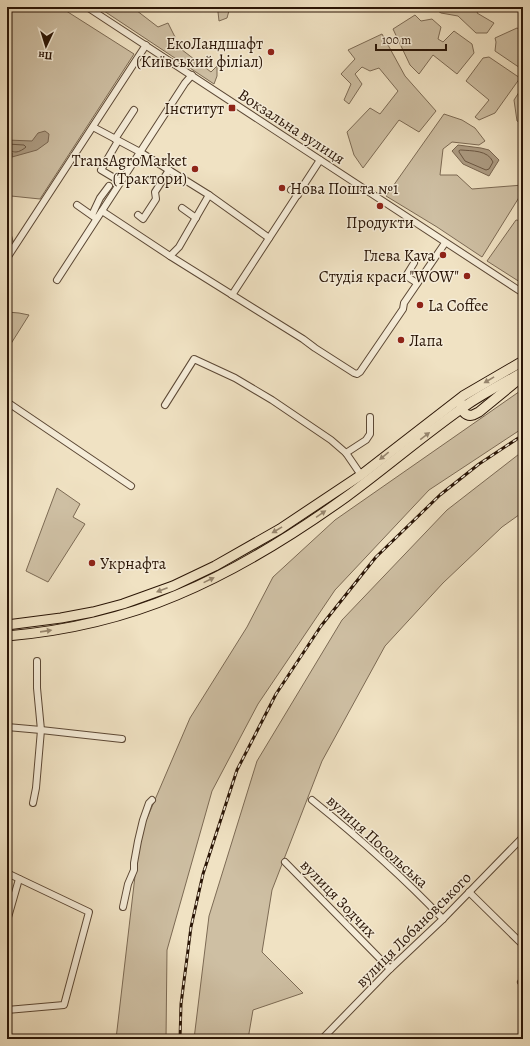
<svg xmlns="http://www.w3.org/2000/svg" width="530" height="1046" font-family="Alegreya,serif">
<style>
.green{fill:#cebfa3;stroke:#7c6a54}
.water{fill:#ad9c83;stroke:#796651}
.lines{fill:none;stroke-linecap:round;stroke-linejoin:round}
.shore{stroke:#6c5844;stroke-width:1}
.minor-casing{stroke:#5c4835;stroke-width:8}
.highway-casing{stroke:#2a1506;stroke-width:11}
.minor{stroke:#f5ecd8;stroke-width:6}
.highway{stroke:#f0e2c3;stroke-width:9}
.rail-casing{stroke:#2a1506;stroke-width:3}
.rail{stroke:#f5ecd8;stroke-width:1.5;stroke-dasharray:4.5;stroke-linecap:butt}
.oneway{fill:#97866e}
.poi-dot{fill:#8f2418;stroke:#f5ecd8;stroke-width:1.5}
.labels{text-anchor:middle;stroke-width:3;stroke-linejoin:round;paint-order:stroke}
.poi-label{font-size:16px;fill:#2a1506;stroke:#f5ecd8;text-anchor:end}
.street-label{font-size:16px;fill:#2a1506;stroke:#f5ecd8}
</style>
<rect width="100%" height="100%" fill="#f0e2c3"/>
<filter id="stains"><feTurbulence type="fractalNoise" baseFrequency=".005" numOctaves="4"/><feColorMatrix values="0 0 0 0 .2 0 0 0 0 .09 0 0 0 0 .02 0 0 0 .5 -.17"/></filter>
<radialGradient id="worn" r=".72"><stop offset=".6" stop-color="#630" stop-opacity="0"/><stop offset="1" stop-color="#630" stop-opacity=".3"/></radialGradient>
<g class="green">
<path d="M7,7H60L134,54L40,199L11,196L7,194Z"/>
<path d="M98,7H132L158,27L168,23L175,37L173,43L211,72L217,66V76L214,84Z"/>
<path d="M212,7H230L227,18L219,21L218,12Z"/>
<path d="M432,7H480L477,13L494,23L487,33H476L458,16L441,13Z"/>
<path d="M415,15L421,21L432,19L441,27L438,39L443,42L454,31L472,44L474,53L457,74L433,55L419,74L410,65L393,29Z"/>
<path d="M517,28L523,31V70L495,51L496,42L495,38Z"/>
<path d="M382,34L405,76L436,111L419,132L399,120L363,168L354,155L347,132L370,108L380,114L398,91L379,68L370,71L362,67L355,74L362,84L349,104L344,100L351,84L341,74L355,59L348,50Z"/>
<path d="M489,57L520,78L495,113L479,120L475,117L489,100L466,81L483,58Z"/>
<path d="M523,86V124L517,121L514,100Z"/>
<path d="M444,114L462,120L475,128L485,141L479,145L452,142L443,149L440,175H457L472,189L523,185V191L482,257L437,227L386,196Z"/>
<path d="M7,219L13,241L7,243Z"/>
<path d="M516,220L523,221V284L487,261Z"/>
<path d="M7,312L19,313L29,315L7,350Z"/>
<path d="M523,389V428L429,490L335,590L258,704L212,791L167,950L166,1039H116L135,876L142,830L190,718L247,627L273,577L335,520Z"/>
<path d="M523,451V512L502,527L443,583L385,646L322,761L272,890L262,952L303,993L253,1010L248,1039H194L209,916L257,761L342,620L447,510Z"/>
<path d="M57,488L80,504L73,517L85,524L48,582L26,571Z"/>
</g>
<g class="water">
<path d="M45,131L49,134L48,142L37,150L12,157V153H10V156L7,155V140L32,141L38,133Z"/>
<path d="M458,145L481,148L489,150L499,160L489,176L463,164L452,151Z"/>
</g>
<g class="lines">
<g class="shore">
<path d="M7,144L24,145L26,147C24,149 19,152 16,152C12,152 11,150 7,152"/>
<path d="M461,150C472,151 488,150 493,162L489,169L486,170L465,161L459,152V151Z"/>
</g>
<defs>
<g id="minor">
<path d="M87,7L523,293"/>
<path d="M93,127L140,152L209,195L269,238"/>
<path d="M115,139L134,110"/>
<path d="M118,141L101,170L121,182"/>
<path d="M291,190L298,195"/>
<path d="M77,205L94,217"/>
<path d="M182,208L196,218"/>
<path d="M102,211L170,256L303,339L315,348L354,373L357,374L360,372L403,309L404,303L445,243"/>
<path d="M92,215L100,198L109,186"/>
<path d="M138,215L143,219L156,199L155,192L169,170"/>
<path d="M170,256L179,247L209,195"/>
<path d="M7,258L146,45"/>
<path d="M414,263L406,276L417,283"/>
<path d="M57,280L185,83L192,75"/>
<path d="M232,295L320,160"/>
<path d="M7,402L131,486"/>
<path d="M165,405L194,359L235,378L272,400L331,440L346,453L361,475"/>
<path d="M346,453L366,440L370,434V417"/>
<path d="M7,727L41,730L122,739"/>
<path d="M312,800C358,837 402,876 443,919"/>
<path d="M33,803L36,788L41,730L37,688V661"/>
<path d="M285,862L390,969"/>
<path d="M7,873L89,912L64,1005L7,1010"/>
<path d="M469,892L523,945"/>
<path d="M123,907L128,884L134,870V863L138,841L143,820L149,803L152,800"/>
<path d="M7,921L19,879"/>
<path d="M521,982L523,980"/>
<path d="M322,1039L390,969L443,919L523,837"/>
</g>
<g id="highway">
<path d="M461,403C460,410 466,417 473,415C475,414 477,413 479,412L518,380"/>
<path d="M7,625L61,618L93,612L123,604L173,586L215,566L280,529L361,475L463,396L523,361"/>
<path d="M7,636C65,631 123,618 177,595C237,570 293,535 346,497C387,467 426,433 468,404C486,392 505,382 523,372"/>
</g>
</defs>
<use href="#minor" class="minor-casing"/>
<use href="#highway" class="highway-casing"/>
<use href="#minor" class="minor"/>
<use href="#highway" class="highway"/>
<defs>
<path id="rail" d="M180,1039L181,1004L191,927L203,874L237,770L276,694L321,626L376,557L440,495L479,464L523,435"/>
</defs>
<use href="#rail" class="rail-casing"/>
<use href="#rail" class="rail"/>
</g>
<defs><path id="oneway-solid" d="M-6-.8H1V-3.2L6.5 0L1 3.2V.8H-6Z"/></defs>
<g class="oneway">
<use href="#oneway-solid" transform="translate(489 380) rotate(149)"/>
<use href="#oneway-solid" transform="translate(425 436) rotate(-37)"/>
<use href="#oneway-solid" transform="translate(384 456) rotate(141)"/>
<use href="#oneway-solid" transform="translate(321 514) rotate(-34)"/>
<use href="#oneway-solid" transform="translate(277 530) rotate(149)"/>
<use href="#oneway-solid" transform="translate(209 580) rotate(-26)"/>
<use href="#oneway-solid" transform="translate(162 590) rotate(159)"/>
<use href="#oneway-solid" transform="translate(46 631) rotate(-8)"/>
</g>
<g class="poi-dot">
<circle cx="271" cy="52" r="4"/>
<rect x="228" y="104" width="8" height="8" rx="2"/>
<circle cx="195" cy="169" r="4"/>
<circle cx="282" cy="188" r="4"/>
<circle cx="380" cy="206" r="4"/>
<circle cx="443" cy="255" r="4"/>
<circle cx="467" cy="276" r="4"/>
<circle cx="420" cy="305" r="4"/>
<circle cx="401" cy="340" r="4"/>
<circle cx="92" cy="563" r="4"/>
</g>
<g class="labels">
<g class="poi-label">
<text x="263" y="49">ЕкоЛандшафт<tspan x="263" dy="18">(Київський філіал)</tspan></text>
<text x="224" y="114">Інститут</text>
<text x="187" y="166">TransAgroMarket<tspan x="187" dy="18">(Трактори)</tspan></text>
<text x="290" y="194" text-anchor="start">Нова Пошта №1</text>
<text x="380" y="228" text-anchor="middle">Продукти</text>
<text x="435" y="261">Глева Kava</text>
<text x="459" y="282">Студія краси "WOW"</text>
<text x="428" y="311" text-anchor="start">La Coffee</text>
<text x="409" y="346" text-anchor="start">Лапа</text>
<text x="100" y="569" text-anchor="start">Укрнафта</text>
</g>
<g class="street-label">
<text transform="translate(292 126) rotate(33)" y="6">Вокзальна вулиця</text>
<text transform="translate(378 841) rotate(42)" y="6">вулиця Посольська</text>
<text transform="translate(339 898) rotate(46)" y="6">вулиця Зодчих</text>
<text transform="translate(413 929) rotate(-45)" y="6">вулиця Лобановського</text>
</g>
</g>
<rect width="530" height="1046" fill="none" stroke="#f0e2c3" stroke-width="24"/>
<rect x="8" y="8" width="514" height="1030" fill="none" stroke="#2a1506" stroke-width="2"/>
<rect x="12" y="12" width="506" height="1022" fill="none" stroke="#2a1506"/>
<g transform="translate(46 46) rotate(184)" stroke="#f5ecd8" stroke-width="3" paint-order="stroke">
<path d="M0-3L7 15L0 10L-7 15Z" fill="#2a1506"/>
<text y="-6" font-size="11" font-weight="bold" text-anchor="middle" fill="#2a1506">Пн</text>
</g>
<path d="M376 44v6h70v-6" fill="none" stroke="#2a1506" stroke-width="2"/>
<text x="382" y="44" font-size="12" fill="#2a1506" stroke="#f5ecd8" stroke-width="3" paint-order="stroke">100 m</text>
<rect width="100%" height="100%" filter="url(#stains)"/>
<rect width="100%" height="100%" fill="url(#worn)"/>
</svg>
